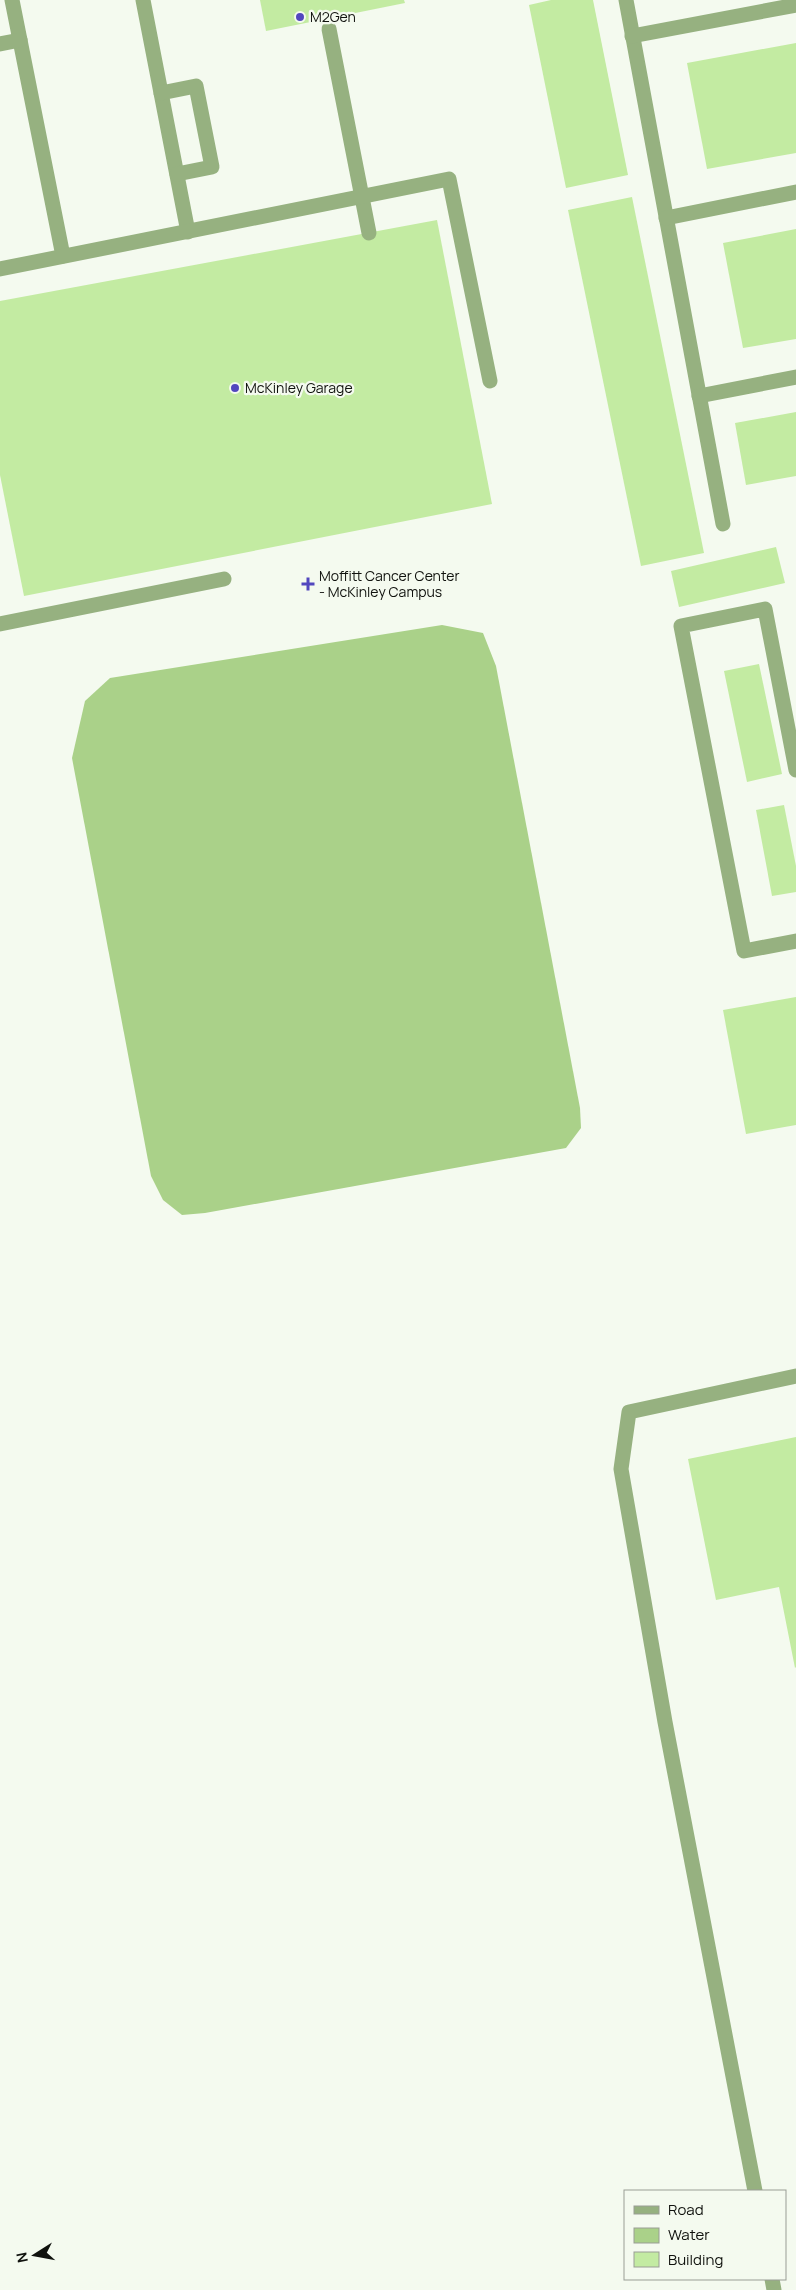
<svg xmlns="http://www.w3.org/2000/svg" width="796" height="2290" font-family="Manrope,sans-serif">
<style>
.water{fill:#aad189}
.building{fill:#c3eba2}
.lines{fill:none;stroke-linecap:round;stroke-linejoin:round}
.minor{stroke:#96b180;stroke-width:15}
.poi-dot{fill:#5247be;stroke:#f4faef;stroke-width:2}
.labels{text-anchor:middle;stroke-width:4.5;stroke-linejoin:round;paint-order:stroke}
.poi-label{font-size:14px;fill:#10120e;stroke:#f4faef;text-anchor:start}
</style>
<rect width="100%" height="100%" fill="#f4faef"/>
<path class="water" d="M442,625L483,633L496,666L580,1108L581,1128L566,1148L205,1213L182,1215L163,1200L151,1176L72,758L85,701L110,678Z"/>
<g class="building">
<path d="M260,0H404L405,3L266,31Z"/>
<path d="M551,0H593L628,175L566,188L529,5Z"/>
<path d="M796,43V153L707,169L687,63Z"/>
<path d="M632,197L704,553L641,566L568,210Z"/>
<path d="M437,220L492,504L24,596L0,475V301Z"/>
<path d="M796,229V339L743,348L723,243Z"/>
<path d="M796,412V476L746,485L735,423Z"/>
<path d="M776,547L785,583L679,607L671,571Z"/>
<path d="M759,664L782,774L747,782L724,671Z"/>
<path d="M784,805L796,866V892L772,896L756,810Z"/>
<path d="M796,997V1125L746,1134L723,1010Z"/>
<path d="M796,1437V1667L795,1668L779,1587L716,1600L688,1459Z"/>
</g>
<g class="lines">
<g class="minor">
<path d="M12,0L63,256"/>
<path d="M143,0L188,232"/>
<path d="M626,0L723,524"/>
<path d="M329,29L369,233"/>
<path d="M632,36L796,5"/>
<path d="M0,44L20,40"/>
<path d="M161,93L196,86L212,167L177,174"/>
<path d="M666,218L796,192"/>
<path d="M0,269L449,179L490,381"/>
<path d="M699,396L796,377"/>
<path d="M0,624L224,579"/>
<path d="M796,770L765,609L681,626L744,951L796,941"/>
<path d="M755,2191L665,1722L621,1469L629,1412L796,1376"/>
<path d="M772,2279L774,2290"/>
</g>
</g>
<g class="poi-dot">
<circle cx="300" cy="17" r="5"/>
<circle cx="235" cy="388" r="5"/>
<path d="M305.5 576.5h5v5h5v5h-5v5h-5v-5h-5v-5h5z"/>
</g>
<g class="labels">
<g class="poi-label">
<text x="310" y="22">M2Gen</text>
<text x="245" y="393">McKinley Garage</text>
<text x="319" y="581">Moffitt Cancer Center<tspan x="319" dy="16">- McKinley Campus</tspan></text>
</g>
</g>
<rect x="624" y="2190" width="162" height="90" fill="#f4faef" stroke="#999d95"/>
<rect x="634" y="2206" width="25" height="8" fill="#96b180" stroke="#999d95"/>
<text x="668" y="2215" font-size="15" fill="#10120e">Road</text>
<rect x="634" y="2228" width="25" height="15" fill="#aad189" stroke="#999d95"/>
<text x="668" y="2240" font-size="15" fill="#10120e">Water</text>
<rect x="634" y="2252" width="25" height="15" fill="#c3eba2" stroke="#999d95"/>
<text x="668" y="2265" font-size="15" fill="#10120e">Building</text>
<g transform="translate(35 2255) rotate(259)" stroke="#f4faef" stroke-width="4" paint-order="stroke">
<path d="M0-4L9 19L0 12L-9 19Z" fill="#10120e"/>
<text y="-8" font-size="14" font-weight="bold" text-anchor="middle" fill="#10120e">N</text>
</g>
</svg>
